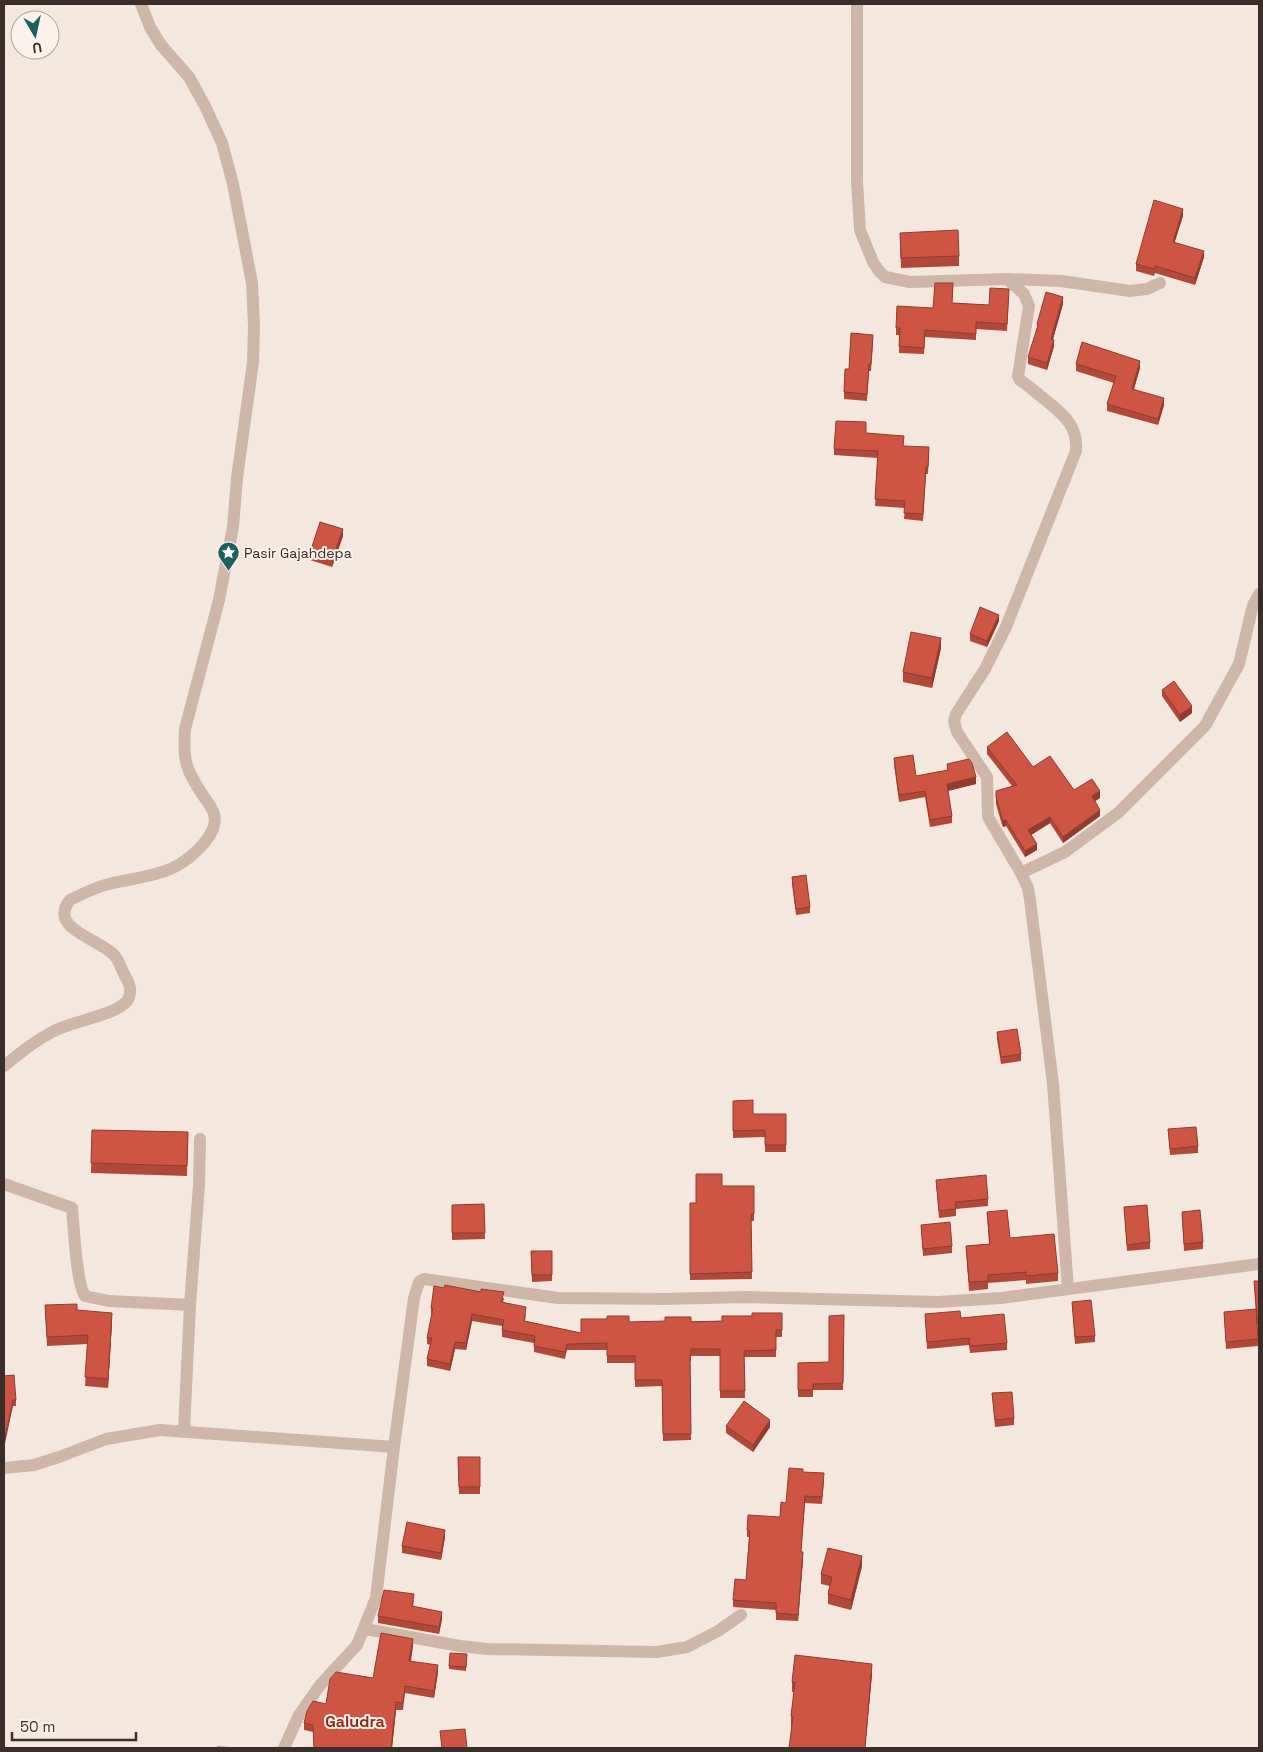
<svg xmlns="http://www.w3.org/2000/svg" width="1263" height="1752" font-family="'Space Grotesk',sans-serif">
<style>
.lines{fill:none;stroke-linecap:round;stroke-linejoin:round}
.minor{stroke:#ceb6a9;stroke-width:12}
.wall{fill:#b1493a}
.shaded-wall{fill:#903c2f}
.building{fill:#ce5543;stroke:#903c2f}
.labels{text-anchor:middle;stroke-width:4;stroke-linejoin:round;paint-order:stroke}
.poi-label{font-size:14px;fill:#3b2d29;stroke:#fbf2ec;text-anchor:start}
.quarter-label{font-size:16px;font-weight:bold;fill:#902b1c;stroke:#fbf2ec}
</style>
<rect width="100%" height="100%" fill="#f4e8de"/>
<g class="lines">
<g class="minor">
<path d="M857,4V181L860,230L873,262L879,271L885,277L910,282L1007,279L1024,294L1029,306L1018,376L1020,380C1030,387 1039,395 1048,402C1065,416 1078,427 1076,451L1006,627L985,669L956,714L954,721L957,732L987,777L988,817L1021,873L1028,888L1030,900L1053,1084L1068,1289"/>
<path d="M1007,279L1061,281L1130,291L1147,289L1160,283"/>
<path d="M1021,873L1065,852L1118,813L1205,726L1239,664L1253,605L1259,594"/>
<path d="M4,1066C20,1053 36,1040 54,1031C70,1022 116,1015 127,1001C133,992 130,984 125,976C122,970 119,961 115,956C101,939 47,929 70,900C82,894 96,887 109,884C149,874 176,877 205,842C211,834 217,825 214,814C212,807 206,800 202,794C185,768 183,760 185,729L219,600L233,527L237,478L253,362L254,326L252,283L233,184L222,143L205,106L189,77L161,45L150,27L141,4"/>
<path d="M4,1184L72,1208C74,1227 76,1283 85,1296L109,1301L190,1305"/>
<path d="M184,1431L190,1305L199,1185L200,1139"/>
<path d="M4,1468L34,1465L59,1457L106,1439L160,1430L394,1447L414,1298L419,1282L424,1279L558,1298L665,1299L745,1297L938,1302L1001,1298L1259,1264"/>
<path d="M365,1629L460,1646L487,1649L657,1652L687,1647L718,1631L741,1615"/>
<path d="M284,1748L299,1715L321,1684L357,1645L376,1598L394,1447"/>
</g>
</g>
<g class="wall">
<path d="M1183,216L1174,242L1204,257L1195,285L1155,273L1154,276L1136,271V264Z"/>
<path d="M900,243L959,256V266L901,268Z"/>
<path d="M953,289L952,303L989,305L1009,296L1007,331L976,329V340L925,337L924,354L899,353V335H896V328L933,308Z"/>
<path d="M1063,304L1053,339L1054,346L1047,370L1028,364V357L1037,330V324Z"/>
<path d="M873,342L871,371H869L867,401L844,399V392L849,369Z"/>
<path d="M1076,364L1140,368L1134,389L1164,405L1158,425L1107,411V404L1114,383L1076,371Z"/>
<path d="M866,433L929,454L928,474H926L923,521L904,519L905,508L875,506L878,458L834,455V449Z"/>
<path d="M343,536L332,567L310,560V553Z"/>
<path d="M999,621L987,647L970,641V634Z"/>
<path d="M941,648L932,688L903,682V672Z"/>
<path d="M1162,690L1192,713L1180,722L1162,696Z"/>
<path d="M987,747L1033,767L1074,790L1100,798L1095,801L1100,816L1063,843L1050,823L1031,835L1037,850L1025,857L1006,826L1003,827L1002,825L996,804V791L1012,786L987,754Z"/>
<path d="M894,758L916,776L947,771V764L976,784L948,791L952,816V823L930,827L925,797L899,802L894,764Z"/>
<path d="M792,877L810,907V913L796,915L792,884Z"/>
<path d="M997,1032L1021,1054V1061L1001,1064L997,1039Z"/>
<path d="M733,1101L753,1114H786V1152H765V1137L733,1138Z"/>
<path d="M1168,1129L1198,1146V1153L1170,1155Z"/>
<path d="M92,1130L188,1132L187,1176L91,1173Z"/>
<path d="M936,1180L988,1199V1206L956,1209V1216L939,1218Z"/>
<path d="M722,1186H754V1221H751L752,1279L690,1280V1203H696Z"/>
<path d="M484,1204L485,1239L452,1240V1205Z"/>
<path d="M1124,1207L1150,1242V1249L1127,1251Z"/>
<path d="M987,1212L1010,1238L1058,1273V1281L1026,1284V1280L988,1283V1289L969,1291L966,1246L989,1244Z"/>
<path d="M1182,1212L1203,1242V1249L1184,1251Z"/>
<path d="M921,1225L952,1246V1253L923,1256Z"/>
<path d="M531,1251H552V1281L532,1282Z"/>
<path d="M1254,1281H1259V1324L1257,1325Z"/>
<path d="M444,1288L504,1298L503,1303L526,1314L525,1321L581,1333L629,1322L722,1321L752,1316L782,1313V1337H776V1357H744L745,1398H720V1356H691V1361H690L691,1440L663,1441L662,1386L635,1387V1363H607V1350H567L565,1359L534,1352V1343L502,1337V1326L472,1321L466,1350L455,1349L450,1371L427,1366V1359L430,1345L427,1344V1338L432,1315L431,1314V1308Z"/>
<path d="M1072,1302L1095,1336V1342L1075,1344Z"/>
<path d="M45,1305L77,1310L112,1322L108,1388L85,1386L88,1344L47,1346Z"/>
<path d="M1224,1312L1258,1339V1346L1226,1349Z"/>
<path d="M925,1314L961,1318L1007,1343V1350L970,1353L969,1345L927,1349Z"/>
<path d="M844,1315L843,1390H813V1397H798V1363L829,1362Z"/>
<path d="M4,1376L16,1400V1406H13Z"/>
<path d="M992,1393L1014,1418V1425L995,1427Z"/>
<path d="M726,1426L770,1427L753,1452L726,1433Z"/>
<path d="M458,1457H480V1494H459Z"/>
<path d="M824,1480L822,1504L805,1503L801,1552L803,1559L798,1621L776,1620V1610L733,1607V1600L746,1580L749,1537H747V1530L780,1517L786,1503Z"/>
<path d="M445,1537L441,1560L402,1553V1546Z"/>
<path d="M862,1566L851,1610L828,1604V1594L830,1586L821,1584V1574Z"/>
<path d="M414,1600L413,1606L442,1619L439,1634L378,1623V1616Z"/>
<path d="M413,1646L411,1661L438,1672L434,1698L405,1693L403,1710H396L392,1748H314L313,1732L304,1730V1723L326,1704L373,1678Z"/>
<path d="M467,1654L466,1671L449,1669V1666Z"/>
<path d="M872,1674L865,1748H789L792,1727H791V1716L794,1692H792V1682Z"/>
</g>
<g class="shaded-wall">
<path d="M1183,209V216L1173,248V242Z"/>
<path d="M1204,251V257L1195,285V278Z"/>
<path d="M1063,297V304L1051,346V339Z"/>
<path d="M1054,340V346L1047,370V363Z"/>
<path d="M1140,361V368L1132,395V389Z"/>
<path d="M1164,398V405L1158,425V419Z"/>
<path d="M343,529V536L332,567V560Z"/>
<path d="M999,615V621L987,647V641Z"/>
<path d="M941,638V648L932,688V678Z"/>
<path d="M1192,706V713L1180,722V715Z"/>
<path d="M976,777V784L947,791V784Z"/>
<path d="M1100,791V798L1092,803V796Z"/>
<path d="M1100,810V816L1063,843V837Z"/>
<path d="M1050,817V823L1028,837V830Z"/>
<path d="M1006,820V826L1003,827V821Z"/>
<path d="M1037,844V850L1025,857V851Z"/>
<path d="M112,1313V1322L108,1388V1379Z"/>
<path d="M472,1314V1321L466,1350V1343Z"/>
<path d="M455,1342V1349L450,1371V1364Z"/>
<path d="M13,1400V1406L4,1448V1442Z"/>
<path d="M770,1420V1427L753,1452V1445Z"/>
<path d="M445,1530V1537L441,1560V1553Z"/>
<path d="M803,1552V1559L798,1621V1615Z"/>
<path d="M862,1556V1566L851,1610V1600Z"/>
<path d="M442,1612V1619L439,1634V1627Z"/>
<path d="M413,1639V1646L409,1668V1661Z"/>
<path d="M872,1664V1674L865,1748Z"/>
<path d="M438,1665V1672L434,1698V1691Z"/>
<path d="M396,1702V1710L392,1748H391Z"/>
</g>
<g class="building">
<path d="M1154,200L1183,209L1173,242L1204,251L1195,278L1155,266L1154,269L1136,264Z"/>
<path d="M958,230L959,256L901,258L900,233Z"/>
<path d="M935,283H953L952,303L989,305L990,288L1009,289L1007,324L976,322V334L925,330L924,348L899,346L900,328H896L897,306L933,308Z"/>
<path d="M1046,292L1063,297L1051,339L1054,340L1047,363L1028,357L1038,325L1037,324Z"/>
<path d="M851,333L873,335L871,364H869L867,394L844,392L845,369H849Z"/>
<path d="M1082,342L1140,361L1132,389L1164,398L1158,419L1107,404L1116,376L1076,364Z"/>
<path d="M836,421L866,422V433L904,436L903,446L929,447L928,467H926L923,514L904,513L905,501L875,499L878,451L834,449Z"/>
<path d="M320,522L343,529L332,560L310,553Z"/>
<path d="M980,607L999,615L987,641L970,634Z"/>
<path d="M911,632L941,638L932,678L903,672Z"/>
<path d="M1174,681L1192,706L1180,715L1162,690Z"/>
<path d="M1007,732L1033,767L1050,756L1074,790L1092,779L1100,791L1092,796L1100,810L1063,837L1050,817L1028,830L1037,844L1025,851L1006,820L1003,821L1002,818L996,797V791L1017,785L987,747Z"/>
<path d="M913,755L916,776L948,770L947,764L969,759L972,763L976,777L947,784L952,816L930,820L925,791L899,795L894,758Z"/>
<path d="M806,875L810,907L796,909L792,877Z"/>
<path d="M1017,1029L1021,1054L1001,1057L997,1032Z"/>
<path d="M753,1100V1114H786V1145H765V1130L733,1131V1101Z"/>
<path d="M1196,1127L1198,1146L1170,1149L1168,1129Z"/>
<path d="M92,1130L188,1132L187,1166L91,1163Z"/>
<path d="M696,1174H722V1186H754V1214H751L752,1272L690,1274V1203H696Z"/>
<path d="M986,1175L988,1199L955,1202L956,1209L939,1211L936,1180Z"/>
<path d="M484,1204L485,1233H452V1205Z"/>
<path d="M1147,1205L1150,1242L1127,1245L1124,1207Z"/>
<path d="M1007,1210L1010,1238L1054,1234L1058,1273L1026,1276V1272L988,1275V1281L969,1282L966,1246L990,1244L987,1212Z"/>
<path d="M1200,1210L1203,1242L1184,1244L1182,1212Z"/>
<path d="M950,1222L952,1246L923,1249L921,1225Z"/>
<path d="M531,1251H552V1275H532Z"/>
<path d="M1254,1281H1259V1318H1257Z"/>
<path d="M445,1285L481,1292V1289L504,1292L501,1302L526,1307L524,1321L581,1333V1319H607V1316H629V1322L665,1321V1317H691V1322L722,1321V1316H752V1313H782V1330H776V1350L744,1351L745,1391H720V1349H691V1354H690L691,1434H663L662,1380H635V1356H607V1343L567,1344L565,1352L534,1346L535,1336L502,1330L504,1320L472,1314L466,1343L455,1342L450,1364L427,1359L432,1338H427L433,1308H431L434,1286L444,1288Z"/>
<path d="M1091,1300L1095,1336L1075,1337L1072,1302Z"/>
<path d="M77,1304V1310L112,1313L108,1379L85,1377L88,1335L47,1337L45,1305Z"/>
<path d="M1256,1309L1258,1339L1226,1342L1224,1312Z"/>
<path d="M960,1311L961,1318L1004,1314L1007,1343L970,1346L969,1338L927,1342L925,1314Z"/>
<path d="M844,1315L843,1383L813,1384V1390H798V1363L829,1362V1316Z"/>
<path d="M14,1375L16,1400H13L4,1442V1376Z"/>
<path d="M1012,1392L1014,1418L995,1420L992,1393Z"/>
<path d="M744,1401L770,1420L753,1445L726,1426Z"/>
<path d="M458,1457H480V1487H459Z"/>
<path d="M789,1468L803,1469V1472L824,1473L822,1497L805,1496L801,1552H803L798,1615L776,1613V1603L733,1600L735,1579L746,1580L750,1531L747,1530L748,1515L780,1517L781,1502L786,1503Z"/>
<path d="M407,1522L445,1530L441,1553L402,1546Z"/>
<path d="M828,1548L862,1556L851,1600L828,1594L832,1577L821,1574Z"/>
<path d="M384,1590L414,1594L412,1606L442,1612L439,1627L378,1616Z"/>
<path d="M381,1633L413,1639L409,1661L438,1665L434,1691L405,1686L403,1703L396,1702L391,1748H314L313,1725L304,1723L307,1711L313,1701L326,1704L330,1679L336,1672L373,1678Z"/>
<path d="M450,1653L467,1654L466,1667L449,1666Z"/>
<path d="M795,1655L872,1664L865,1748H789L793,1717L791,1716L795,1682H792Z"/>
<path d="M465,1729L467,1748H442L440,1731Z"/>
<path d="M217,1747L240,1748H217Z"/>
</g>
<defs>
<symbol id="sight-pin" viewBox="-11 -11 22 30"><path d="M0 17L-7.5 6A9.5 9.5 0 1 1 7.5 6Z" fill="#1b605c" stroke="#fbf2ec"/><path d="M0-6L1.8-2.2L6-1.7L2.9 1.2L3.7 5.4L0 3.3L-3.7 5.4L-2.9 1.2L-6-1.7L-1.8-2.2Z" fill="#fff"/></symbol>
</defs>
<g fill-rule="evenodd">
<use href="#sight-pin" x="216" y="540" width="25" height="34"/>
</g>
<g class="labels">
<g class="poi-label">
<text x="244" y="558">Pasir Gajahdepa</text>
</g>
<g class="quarter-label">
<text x="355" y="1727">Galudra</text>
</g>
</g>
<rect width="1263" height="1752" fill="none" stroke="#3b2d29" stroke-width="10"/>
<g transform="translate(35 35) rotate(171)"><circle r="24" fill="#fbf2ec" stroke="#aea39e"/>
<path d="M0-4L9 19L0 12L-9 19Z" fill="#1b605c"/>
<text y="-8" font-size="14" font-weight="bold" text-anchor="middle" fill="#3b2d29">U</text>
</g>
<path d="M12 1732v8h124v-8" fill="none" stroke="#3b2d29" stroke-width="2.5"/>
<text x="20" y="1732" font-size="15" fill="#3b2d29" stroke="#fbf2ec" stroke-width="4" paint-order="stroke">50 m</text>
</svg>
